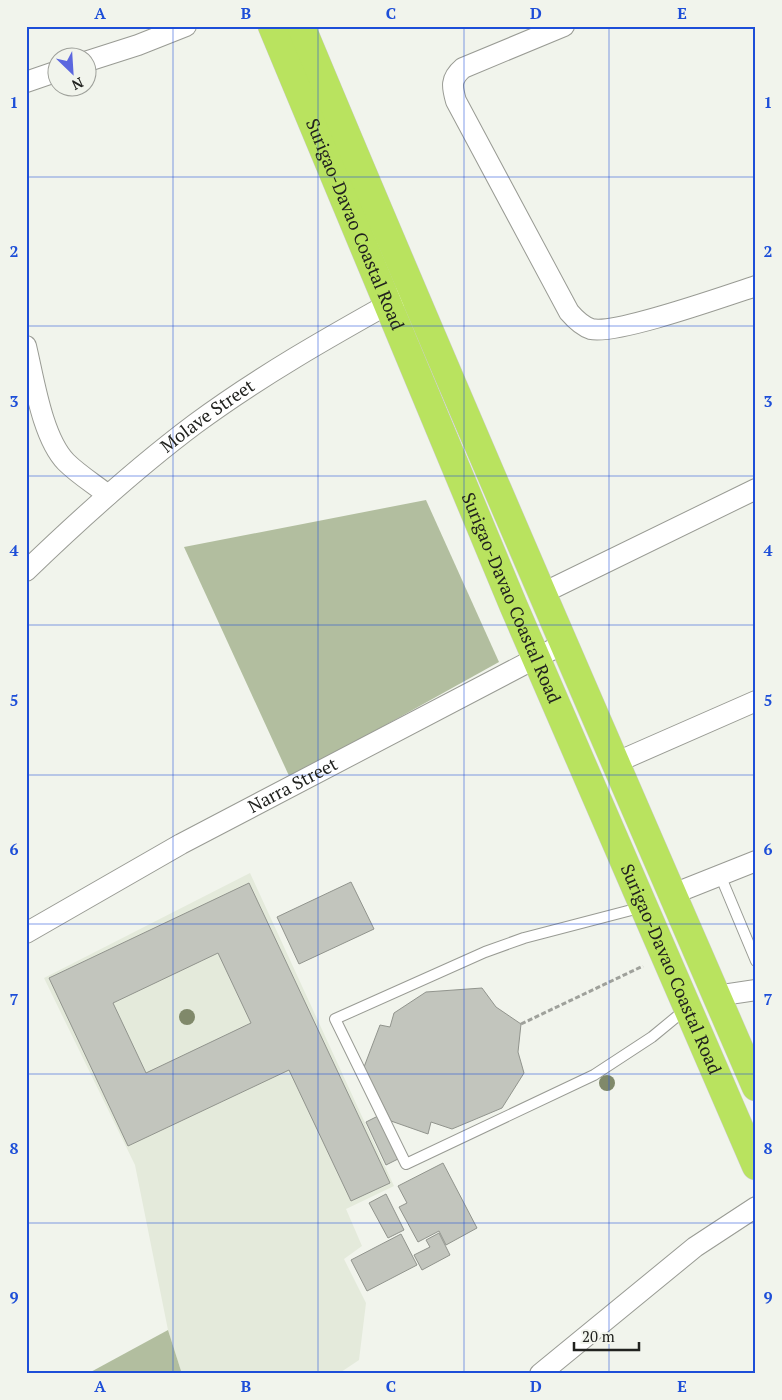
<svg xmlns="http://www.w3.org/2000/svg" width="782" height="1400" font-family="'PT Serif',serif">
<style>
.built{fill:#e4eadb}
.forest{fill:#b2be9f}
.building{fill:#c2c5bd;stroke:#91948d;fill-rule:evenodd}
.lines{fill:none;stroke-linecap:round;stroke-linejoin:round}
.lane-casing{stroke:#999b94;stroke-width:12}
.street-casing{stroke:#999b94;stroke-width:22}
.highway-casing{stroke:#cecece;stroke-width:29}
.path{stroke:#9fa19b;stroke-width:3;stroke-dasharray:5 2.5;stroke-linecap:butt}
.lane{stroke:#fff;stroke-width:10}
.street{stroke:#fff;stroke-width:20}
.highway{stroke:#b9e35f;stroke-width:28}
.tree{fill:#80896a}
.grid{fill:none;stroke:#1d4ed8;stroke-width:1;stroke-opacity:0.55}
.labels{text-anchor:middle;stroke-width:5;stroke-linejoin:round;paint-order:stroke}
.street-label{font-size:18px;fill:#21221f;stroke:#f1f4ec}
.neatline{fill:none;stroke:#1d4ed8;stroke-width:2}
.grid-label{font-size:16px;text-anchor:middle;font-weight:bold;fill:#1d4ed8}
</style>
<rect width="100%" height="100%" fill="#f1f4ec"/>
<path class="built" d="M250,873L394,1186L346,1209L362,1246L344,1259L366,1303L359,1360L338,1374H182L168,1330L135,1165L44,978Z"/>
<g class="forest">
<path d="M426,500L499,662L290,778L184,547Z"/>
<path d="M168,1330L182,1374H87Z"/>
</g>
<g class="building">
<path d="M351,882L374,929L299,964L277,917Z"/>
<path d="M249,883L390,1183L351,1201L289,1070L128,1146L49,978ZM218,953L251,1023L146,1073L113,1003Z"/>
<path d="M482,988L496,1007L521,1024L518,1052L524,1073L502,1108L452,1129L431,1122L428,1134L391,1121L364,1067L380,1025L390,1027L394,1013L426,992Z"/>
<path d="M378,1116L398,1159L386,1165L366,1122Z"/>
<path d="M443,1163L477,1228L446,1245L439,1231L418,1242L399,1207L407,1203L398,1186Z"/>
<path d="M386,1194L404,1230L388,1238L369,1203Z"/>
<path d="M439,1233L450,1255L422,1270L414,1255L430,1247L426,1240Z"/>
<path d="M401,1234L417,1265L367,1291L351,1260Z"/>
</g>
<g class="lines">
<defs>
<g id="lane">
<path d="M720,875L756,961"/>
<path d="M643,907L524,938L485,952L335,1019L406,1164L594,1075L652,1037L686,1009"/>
</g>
<g id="street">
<path d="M564,26L463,68C450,79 452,87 456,101L569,312C575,319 582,326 591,329C616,335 725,296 756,286"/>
<path d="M88,61L138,45L186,26"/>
<path d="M26,82L58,71"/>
<path d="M26,346C34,379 42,437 66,462C78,474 94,484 108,495"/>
<path id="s1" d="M26,571C80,519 135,469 195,424C260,376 329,337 399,298"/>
<path d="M541,594L756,489"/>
<path d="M617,762L756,701"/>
<path d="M673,894L756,861"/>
<path id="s2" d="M26,933L181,844L563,644"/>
<path d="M716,996L756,990"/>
<path d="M540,1374L695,1247L756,1207"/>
</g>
<g id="highway">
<path id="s3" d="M272,26L514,607L756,1166"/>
<path d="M301,26C449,381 603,734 756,1087"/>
</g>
</defs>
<use href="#lane" class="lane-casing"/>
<use href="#street" class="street-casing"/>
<use href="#highway" class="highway-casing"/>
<path class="path" d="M521,1024L643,966"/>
<use href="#lane" class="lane"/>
<use href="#street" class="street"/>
<use href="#highway" class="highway"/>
</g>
<g class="tree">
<circle cx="187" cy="1017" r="8"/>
<circle cx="607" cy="1083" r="8"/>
</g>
<path class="grid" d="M173,26V1374M318,26V1374M464,26V1374M609,26V1374M26,177H756M26,326H756M26,476H756M26,625H756M26,775H756M26,924H756M26,1074H756M26,1223H756"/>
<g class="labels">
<g class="street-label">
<text dy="6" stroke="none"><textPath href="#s3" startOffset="215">Surigao-Davao Coastal Road</textPath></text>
<text dy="6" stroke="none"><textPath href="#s1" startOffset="239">Molave Street</textPath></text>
<text dy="6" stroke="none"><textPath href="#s3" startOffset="620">Surigao-Davao Coastal Road</textPath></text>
<text dy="6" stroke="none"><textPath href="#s2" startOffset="305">Narra Street</textPath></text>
<text dy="6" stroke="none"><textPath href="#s3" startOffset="1024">Surigao-Davao Coastal Road</textPath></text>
</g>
</g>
<rect width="782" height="1400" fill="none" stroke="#f1f4ec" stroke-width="55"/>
<g transform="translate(72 72) rotate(155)"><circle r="24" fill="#f1f4ec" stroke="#9ea09a"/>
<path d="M0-4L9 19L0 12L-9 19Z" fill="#5b67df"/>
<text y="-8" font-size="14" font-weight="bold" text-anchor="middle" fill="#21221f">N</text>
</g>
<path d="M574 1342v8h65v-8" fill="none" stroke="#21221f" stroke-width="2.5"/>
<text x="582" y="1342" font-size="15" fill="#21221f" stroke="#f1f4ec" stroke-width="4" paint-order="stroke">20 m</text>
<rect x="28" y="28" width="726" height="1344" class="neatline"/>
<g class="grid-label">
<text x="100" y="19">A</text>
<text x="246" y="19">B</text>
<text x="391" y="19">C</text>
<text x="536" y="19">D</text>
<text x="682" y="19">E</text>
<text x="14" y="108">1</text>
<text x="768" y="108">1</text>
<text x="14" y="257">2</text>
<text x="768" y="257">2</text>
<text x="14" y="407">3</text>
<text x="768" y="407">3</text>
<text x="14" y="556">4</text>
<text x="768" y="556">4</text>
<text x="14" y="706">5</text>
<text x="768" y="706">5</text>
<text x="14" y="855">6</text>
<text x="768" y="855">6</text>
<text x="14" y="1005">7</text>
<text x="768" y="1005">7</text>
<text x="14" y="1154">8</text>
<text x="768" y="1154">8</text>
<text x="14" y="1303">9</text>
<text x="768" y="1303">9</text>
<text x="100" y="1392">A</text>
<text x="246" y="1392">B</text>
<text x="391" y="1392">C</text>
<text x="536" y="1392">D</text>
<text x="682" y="1392">E</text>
</g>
</svg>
